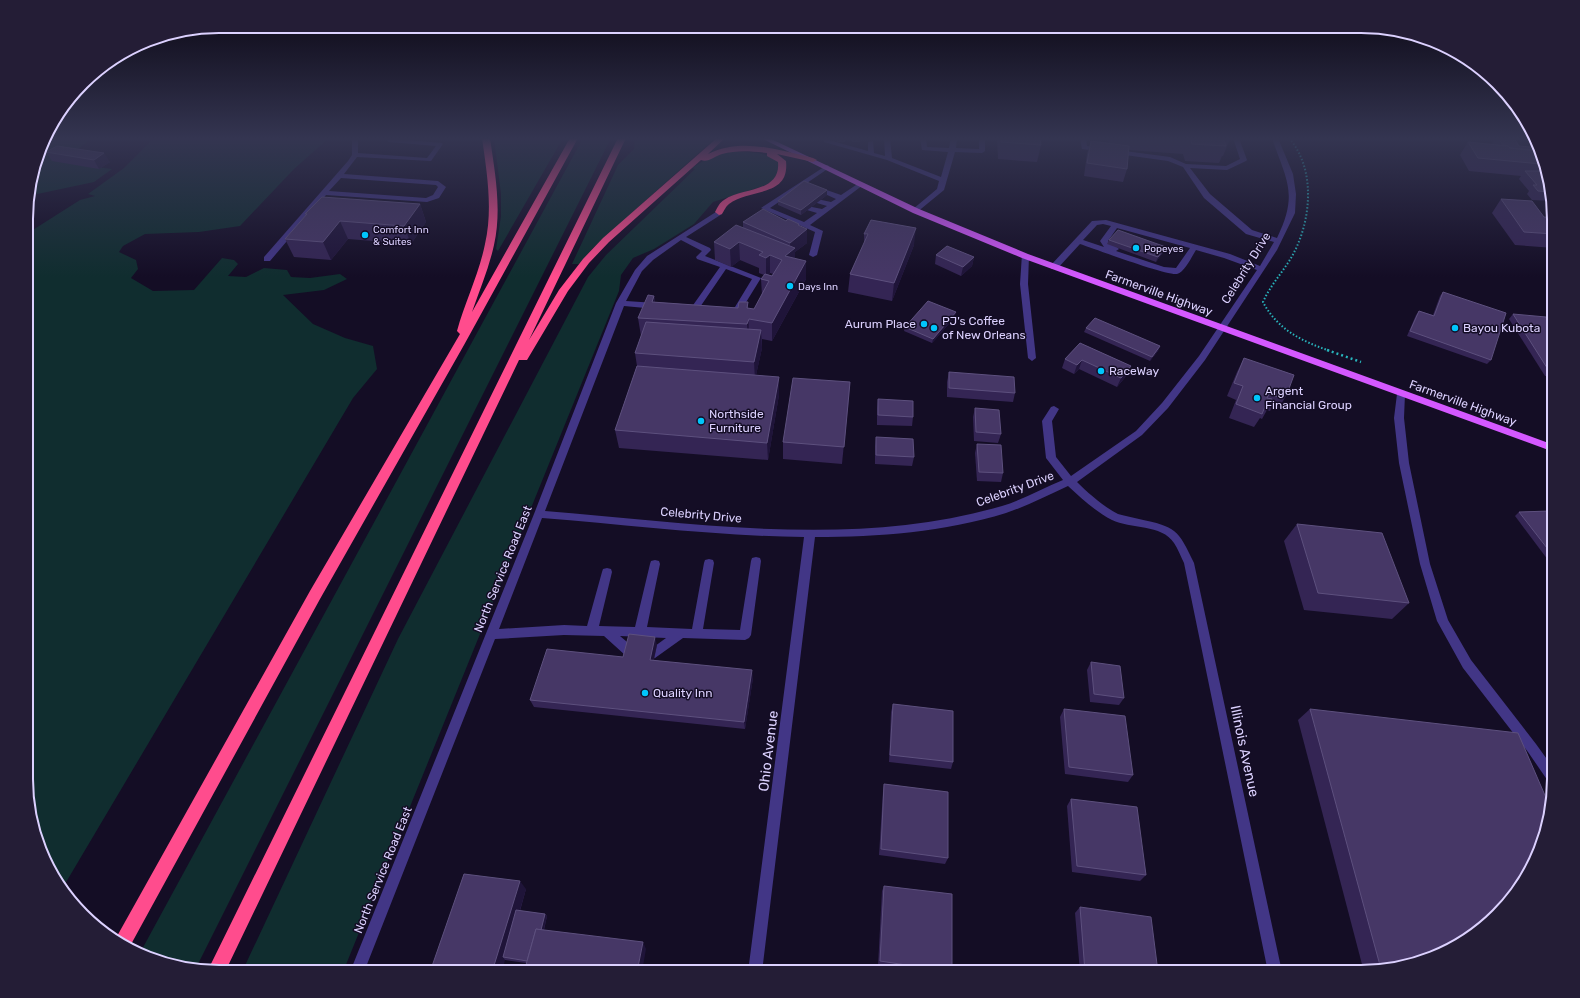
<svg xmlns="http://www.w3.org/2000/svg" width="1580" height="998" font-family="Rubik,sans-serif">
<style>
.green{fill:#102d2f}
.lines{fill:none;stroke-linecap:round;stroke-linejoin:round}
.minor-tunnel{stroke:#322a46;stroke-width:8;stroke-dasharray:8 3.5;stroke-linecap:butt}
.path-far1{stroke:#28b4bc;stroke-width:2;stroke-dasharray:1.5 2;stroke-linecap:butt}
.path{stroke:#28b4bc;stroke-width:2.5;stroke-dasharray:2 3;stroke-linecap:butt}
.minor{fill:#423686;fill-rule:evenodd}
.major{fill:#d458ff;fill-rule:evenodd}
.highway{fill:#ff4c8d;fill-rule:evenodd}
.wall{fill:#342554;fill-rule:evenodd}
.shaded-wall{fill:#1f1439}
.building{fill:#463766;stroke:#5d507e}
.poi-dot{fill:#00c6fc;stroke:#140d25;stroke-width:1.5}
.labels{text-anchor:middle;stroke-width:3;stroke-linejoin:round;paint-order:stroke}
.far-poi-label{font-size:10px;fill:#dcd1ff;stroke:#140d25;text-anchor:start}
.street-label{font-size:12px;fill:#dcd1ff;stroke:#140d25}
.poi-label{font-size:12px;fill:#dcd1ff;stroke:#140d25;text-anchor:start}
.near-street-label{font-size:14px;fill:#dcd1ff;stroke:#140d25}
.rim{fill:none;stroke:#dcd1ff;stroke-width:2}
</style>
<rect width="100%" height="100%" fill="#140d25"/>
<g class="green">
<path d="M45,138H92L70,155L53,161L112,169L94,182L28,196Z"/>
<path d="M154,138H329L294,169L240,226L199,232L145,234L123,246L119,252L136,260L138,269L131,278L153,291L194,290L222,258L234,260L238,264L228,276L246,277L264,268L287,270L291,277L310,278L340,274L347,279L324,290L283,295L313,324L345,338L373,346L377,369L353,398L62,889L58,886L28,804V233L80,200L95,196L88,194L124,168Z"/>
<path d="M494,138H563L498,251L496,249L501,216V194Z"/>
<path d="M583,138H611L196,968L157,962L140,953Z"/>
<path d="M635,138H715L593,248L579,264H572L618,165L634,149Z"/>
<path d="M730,152C748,152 764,151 779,162L778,177L766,185L713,202L694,224L654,249L633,258L621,275L619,291L343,972H242L398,639L588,277L606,255L695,169L692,168L710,157Z"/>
</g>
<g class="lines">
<g class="minor-tunnel">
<path d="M841,138V142"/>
<path d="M856,138V142"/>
</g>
<path class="path-far1" d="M1289,138C1317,170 1311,224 1291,258C1282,273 1270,286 1263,302C1277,329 1301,341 1330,351"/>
<path class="path" d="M1327,350L1361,362"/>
<g class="minor">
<path d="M352,138H358V153L427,158L436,146L389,142L387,141L386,138L442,143L443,144L431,161L357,157L344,174L438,181L446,187L439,198L427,202L326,195L270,261H264V257L348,161L352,155ZM341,178L436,185L438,187L433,195L426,198L329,191Z"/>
<path d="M823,138H829V140L868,151V142L873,141L874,153L885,156L884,138H890L892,158L941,177L948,152L922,150L920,138H926L927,147L949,148L951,138H957L956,148L979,149V138H985V151L982,153L955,152L944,190L916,213L912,211L913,209L937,189L939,181L887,160L824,142Z"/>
<path d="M1080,138H1086L1087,146L1170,157L1186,164L1226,166L1240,159L1233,138H1239L1247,160L1246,161L1227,170L1190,168L1210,194L1252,230L1277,238C1299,193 1286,180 1272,138H1278L1293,174L1296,194L1295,213L1277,250L1205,360L1168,408L1142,435L1077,482C1088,493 1104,507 1118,514C1124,516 1132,517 1139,519C1176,527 1178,529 1194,563L1282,972H1268L1184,563C1181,557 1178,549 1174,543C1162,524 1130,529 1112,520C1096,512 1081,498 1068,486C1048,495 1027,506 1006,513C944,532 879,537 815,537L762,972H748L804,537C717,536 630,525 542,518L499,629L564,625L587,626L602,572L603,569L607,568L611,569L612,572L599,626L635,627L650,564L651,561L655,560L659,561L660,564L647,627L692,629L704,563L705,560L709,559L713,560L714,563L703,629L740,630L751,561L752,558L756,557L760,558L761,561L751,635L749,638L745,640L683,638L655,658L651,657L649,653L651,649L666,638L620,636L633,647L635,651L633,655L629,656L625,655L604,636L564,635L495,639L364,972H350L534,514L616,303L635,270L647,256L719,210H722V214L686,237L710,248L711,250L705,256L761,278L740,312L734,313L730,310L735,307L752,279L726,269L698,310L695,311L691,308L720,267L697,259L696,257L702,251L681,240L653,260L642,271L626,301L656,303L660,306L656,309L624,306L545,511C694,523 856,549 1002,506C1022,500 1043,488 1063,480L1046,458L1042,421L1051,407L1054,406L1059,409L1052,421L1056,457L1071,476L1136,431L1162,403L1199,356L1257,270L1224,258L1196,250C1192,256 1185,272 1177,274C1167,276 1095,249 1080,244L1057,269H1051V265L1092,221L1106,220L1230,254L1260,266L1274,242L1246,234L1204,198L1183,167L1168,161L1082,149ZM1103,224L1111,226L1100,241L1104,247L1083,240L1097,225ZM1117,228L1190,248L1176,268L1164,267L1116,251L1119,249C1116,245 1111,246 1108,241Z"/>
<path d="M827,165L829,166V168L770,208L804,222L817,213L807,210V206L822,209L827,206L817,203V199L831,202L836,199L814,189V187H818L841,195L859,183H863V185L810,225L823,231L817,255L813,257L809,255L815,232L761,208Z"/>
<path d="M1022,254H1025L1029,256L1028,284L1036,358L1032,361L1028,358L1020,284Z"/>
<path d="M1401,391L1405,394L1404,418L1409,463L1430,564L1448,620L1471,660L1536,744L1554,769V786L1550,784L1528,752L1463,668L1437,621L1420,564L1399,463L1394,418L1397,394Z"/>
</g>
<path class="major" d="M761,138H769L919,209L1028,254L1554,445V452L1022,258L913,213Z"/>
<g class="highway">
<path d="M482,138H490C495,173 502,209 494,245C489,268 480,289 472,312L570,138H578L464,345L320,599L129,948L115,941L116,938L310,591L460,334L457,331C465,302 479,274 485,244C493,209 487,173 482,138Z"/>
<path d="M618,138H626L529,340L559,290L583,259L603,238L717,138H725L708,154C741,137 779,150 813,158L817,160L813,162L777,154L786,161C790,198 749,188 729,204C726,206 724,211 722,214L719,215L715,212C717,208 720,202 724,200C743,187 781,193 778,162L767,156V153C752,151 736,150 722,154C715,156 708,163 701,160L609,242L589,263L568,291L527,360H519L225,972L208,970Z"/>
</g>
</g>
<g class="wall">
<path d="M997,138H1040L1041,145L1037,162L998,159Z"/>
<path d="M1107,138H1229L1230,139L1223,156H1222L1219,163L1185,161L1183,154L1129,150L1127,169L1123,182L1084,176L1087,154L1091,141L1109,143Z"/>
<path d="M1494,138H1514L1519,146L1533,150L1537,151L1552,201L1532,200L1527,194L1529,191L1519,179L1521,176L1469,171L1460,155L1468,142L1492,144L1494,140L1493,139Z"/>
<path d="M46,152L110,162L99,169L52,161Z"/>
<path d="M827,195L801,215L778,205V201Z"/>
<path d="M1501,199L1544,217L1554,218V248L1515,245L1492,213Z"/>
<path d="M420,204L426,222L411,244L348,239L331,260L294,257L285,239L306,215L305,214Z"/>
<path d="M786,221L807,229V243L795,252V258L806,279L772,341L762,339V348L756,375L779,395L768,460L619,448L615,430L637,366L635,353L641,336L638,318L654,296L655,302L738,308L748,302V309H754L762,295L761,279L764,275L759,273V268L740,260L731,267L715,260L714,242L743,227V222ZM770,273L773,274L772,276L768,275Z"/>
<path d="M864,234L914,245L892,301L848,292L850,274L864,244Z"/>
<path d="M1109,240L1164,251L1156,262L1107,244Z"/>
<path d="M936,255L974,257L972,266L961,276L935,264Z"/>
<path d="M1443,292L1491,360L1487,364L1407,336L1416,315L1419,311L1433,315L1440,296Z"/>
<path d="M1513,314L1554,329V376H1545L1509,319Z"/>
<path d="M955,317L932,343L904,331L905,327Z"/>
<path d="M1086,328L1160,346L1158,351L1150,361L1084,332Z"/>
<path d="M1080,343L1131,366L1127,375L1117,387L1079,369L1074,374L1062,368L1065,359Z"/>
<path d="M1244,358L1287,394L1279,408L1273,405L1270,411L1267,410L1262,419L1260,418L1254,427L1229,418L1236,400L1227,396L1237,372Z"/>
<path d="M949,372L1015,393L1013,402L947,397V382Z"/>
<path d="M850,382L842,464L783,459V442Z"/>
<path d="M878,399L913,417L912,426L877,425V408Z"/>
<path d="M975,408L1001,434L998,443L974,441L973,417Z"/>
<path d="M876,437L914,457L912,466L875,464V446Z"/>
<path d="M977,444L1003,473L1001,482L977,481L975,453Z"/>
<path d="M1519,512L1554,515V568L1515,516Z"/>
<path d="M1297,524L1409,603L1392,619L1304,610L1284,541Z"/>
<path d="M657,645L654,660L753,678L745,729L534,707L530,700L623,657Z"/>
<path d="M1091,662L1124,698L1119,705L1090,702L1087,670Z"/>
<path d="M893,704L953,762L951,769L889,762L891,712Z"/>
<path d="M1064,709L1133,775L1128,782L1065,774L1060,717Z"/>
<path d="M1310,709L1457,946L1373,972H1364L1298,720Z"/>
<path d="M884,784L948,858L945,864L879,855L883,791Z"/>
<path d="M1071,799L1146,875L1140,881L1072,872L1067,806Z"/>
<path d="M884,886L952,972H918L878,966L882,891Z"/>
<path d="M526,889L520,911L545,914L547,916L544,930L646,949L526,963L505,960L430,972Z"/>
<path d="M1080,907L1158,972H1080L1075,913Z"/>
</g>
<g class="shaded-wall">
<path d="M104,153L110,162L99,169L94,160Z"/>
<path d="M827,190V195L801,215V210Z"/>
<path d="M420,204L426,222L411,244L404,226Z"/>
<path d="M340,221L348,239L331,260L323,242Z"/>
<path d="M799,224V236L807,229V243L795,252V266L785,256L790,252V243L798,225Z"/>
<path d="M916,228L914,245L892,301L894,283Z"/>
<path d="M739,242L740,260L731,267L730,249Z"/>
<path d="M1166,247L1164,251L1156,262L1158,257Z"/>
<path d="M770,255V273L766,276V258Z"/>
<path d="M974,257L972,266L961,276L963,267Z"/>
<path d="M806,261V279L772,341V323Z"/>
<path d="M654,296L657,314L652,302Z"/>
<path d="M748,302L749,337L748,342L747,324Z"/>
<path d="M956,312L955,317L932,343L933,339Z"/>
<path d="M761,330L762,348L755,380L754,362Z"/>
<path d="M1160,346L1158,351L1150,361L1152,357Z"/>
<path d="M1082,360L1079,369L1074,374L1077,365Z"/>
<path d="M1131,366L1127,375L1117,387L1121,378Z"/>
<path d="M779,377V395L768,460L767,443Z"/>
<path d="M850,382L849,400L842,464L844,447Z"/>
<path d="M655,637L657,645L652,667L650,660Z"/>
<path d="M752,670L753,678L745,729L744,722Z"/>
<path d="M520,881L526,889L506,958L503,957L505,960L502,972H492Z"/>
<path d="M545,914L547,916L535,964L532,961Z"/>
<path d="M643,942L646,949L642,972H637Z"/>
</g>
<g class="building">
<path d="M1001,138H1040L1041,145L1001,142Z"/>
<path d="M1190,138H1229L1230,139L1223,138L1226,146L1192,144Z"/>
<path d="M1498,138H1514L1519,146L1531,147L1533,150L1510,148L1508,146L1503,145Z"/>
<path d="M1091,141L1129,146L1127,169L1087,163Z"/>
<path d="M1468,142L1508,146L1510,148L1537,151L1541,164L1478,158Z"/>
<path d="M57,146L104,153L94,160L46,152Z"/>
<path d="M1525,171H1543L1549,192L1538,191L1533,185H1537Z"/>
<path d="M804,181L827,190L801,210L778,201Z"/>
<path d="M322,197L420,204L404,226L340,221L323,242L285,239L307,214H305Z"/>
<path d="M1501,199L1532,201L1544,217L1554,218V234L1524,232Z"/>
<path d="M763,209L786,221L788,219L799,224L798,225L807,229L790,243L743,222Z"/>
<path d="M871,220L916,228L894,283L850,274L868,234H864Z"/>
<path d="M736,225L795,248L785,256L806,261L772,323L749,319L747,324L638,318L648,295L654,296L652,302L738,308L739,302H748L747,308L754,309L769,281L761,279L765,274L772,276L782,260L770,255L766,258L759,255L763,252L739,242L730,249L714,242Z"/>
<path d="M1118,230L1166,247L1158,257L1109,240Z"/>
<path d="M947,246L974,257L963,267L936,255Z"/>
<path d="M1443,292L1506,313L1491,360L1410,331L1419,311L1434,316Z"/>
<path d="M928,301L956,312L933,339L905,327Z"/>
<path d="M1513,314L1546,317L1554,329V371H1549Z"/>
<path d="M1095,318L1160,346L1152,357L1086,328Z"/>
<path d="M646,322L761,330L754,362L635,353Z"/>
<path d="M1080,343L1131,366L1121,378L1082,360L1077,365L1065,359Z"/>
<path d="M1244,358L1294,375L1287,394L1280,391L1278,397L1269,394L1267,398L1272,399L1270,405L1266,404L1262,414L1236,404L1243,386L1234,383Z"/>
<path d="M637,366L779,377L767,443L615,430Z"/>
<path d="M949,372L1014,377L1015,393L949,388Z"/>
<path d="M793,378L850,382L844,447L783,442Z"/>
<path d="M878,399L913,401V417L878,415Z"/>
<path d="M975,408L999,410L1001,434L976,432Z"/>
<path d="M876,437L913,439L914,457L876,455Z"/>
<path d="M977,444L1001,445L1003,473L979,472Z"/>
<path d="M1550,511L1554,515V557L1519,512Z"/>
<path d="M1297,524L1382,533L1409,603L1318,593Z"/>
<path d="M629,634L655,637L650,660L752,670L744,722L530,700L547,649L623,657Z"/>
<path d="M1091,662L1120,666L1124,698L1094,694Z"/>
<path d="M893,704L953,711V762L890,755Z"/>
<path d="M1064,709L1125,716L1133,775L1069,767Z"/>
<path d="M1310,709L1518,733L1550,807L1544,841L1522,886L1497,916L1457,946L1381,969Z"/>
<path d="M884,784L948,792V858L881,849Z"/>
<path d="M1071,799L1137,807L1146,875L1077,866Z"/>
<path d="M464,874L520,881L492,972H430Z"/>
<path d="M884,886L952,894V972L880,961Z"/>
<path d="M1080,907L1151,917L1158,972H1085Z"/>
<path d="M516,910L545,914L541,930L536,929L527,961L503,957Z"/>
<path d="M536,929L643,942L637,972H524Z"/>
</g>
<linearGradient id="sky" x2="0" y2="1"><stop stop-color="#0b0714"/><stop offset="0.5" stop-color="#343551"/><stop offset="1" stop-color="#343551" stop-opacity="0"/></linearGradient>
<rect width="1580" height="277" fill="url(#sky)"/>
<g class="poi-dot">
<circle cx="365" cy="235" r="4"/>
<circle cx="1136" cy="248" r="4"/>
<circle cx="790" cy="286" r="4"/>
<circle cx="924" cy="324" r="4"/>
<circle cx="934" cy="328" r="4"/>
<circle cx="1455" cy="328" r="4"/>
<circle cx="1101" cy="371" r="4"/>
<circle cx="1257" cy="398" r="4"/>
<circle cx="701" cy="421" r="4"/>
<circle cx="645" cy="693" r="4"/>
</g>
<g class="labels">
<g class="far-poi-label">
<text x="373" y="233">Comfort Inn<tspan x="373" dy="12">&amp; Suites</tspan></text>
<text x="1144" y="252">Popeyes</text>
<text x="798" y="290">Days Inn</text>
</g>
<g class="street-label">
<text transform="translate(1246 268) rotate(-58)" y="4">Celebrity Drive</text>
<text transform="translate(1159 293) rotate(20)" y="4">Farmerville Highway</text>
<text transform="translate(1463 403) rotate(20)" y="4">Farmerville Highway</text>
<text transform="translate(1015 489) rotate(-20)" y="4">Celebrity Drive</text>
<text transform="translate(701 515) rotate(5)" y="4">Celebrity Drive</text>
<text transform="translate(503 569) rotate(-68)" y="4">North Service Road East</text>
<text transform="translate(383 870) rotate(-68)" y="4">North Service Road East</text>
</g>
<g class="poi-label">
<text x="942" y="325">PJ's Coffee<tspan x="942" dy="14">of New Orleans</tspan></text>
<text x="916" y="328" text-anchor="end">Aurum Place</text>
<text x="1463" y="332">Bayou Kubota</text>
<text x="1109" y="375">RaceWay</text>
<text x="1265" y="395">Argent<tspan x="1265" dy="14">Financial Group</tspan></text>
<text x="709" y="418">Northside<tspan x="709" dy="14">Furniture</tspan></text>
<text x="653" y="697">Quality Inn</text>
</g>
<g class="near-street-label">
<text transform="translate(768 751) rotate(-83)" y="5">Ohio Avenue</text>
<text transform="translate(1245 751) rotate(78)" y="5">Illinois Avenue</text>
</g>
</g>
<path d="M0 0H1580V998H0ZM219 33H1361A186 186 0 0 1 1547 219V779A186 186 0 0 1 1361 965H219A186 186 0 0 1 33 779V219A186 186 0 0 1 219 33Z" fill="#241d36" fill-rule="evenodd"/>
<path class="rim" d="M219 33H1361A186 186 0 0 1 1547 219V779A186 186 0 0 1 1361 965H219A186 186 0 0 1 33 779V219A186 186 0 0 1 219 33Z"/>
</svg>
